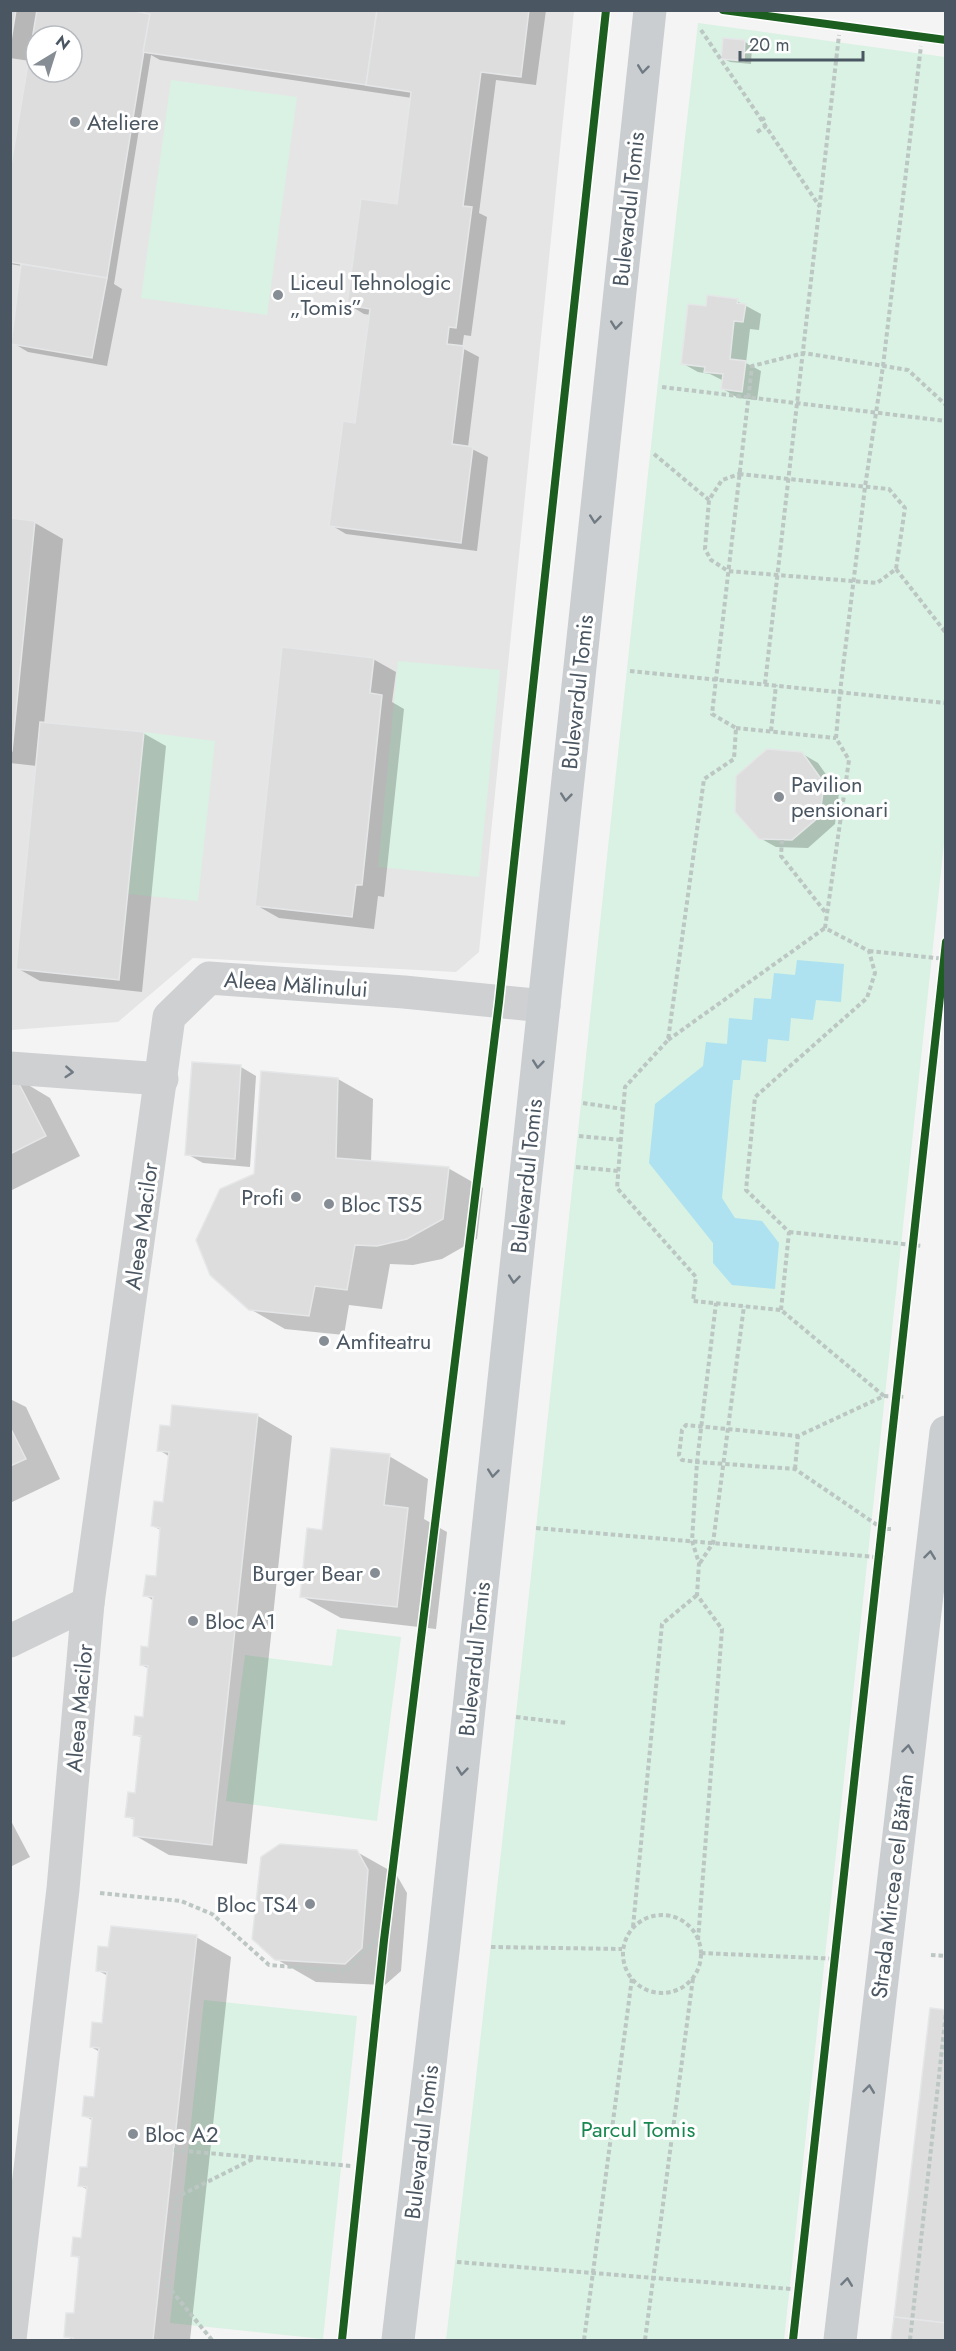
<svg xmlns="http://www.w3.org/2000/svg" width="956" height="2351" font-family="Jost,sans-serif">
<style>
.education{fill:#e6e5e6;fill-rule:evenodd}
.green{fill:#d9f2e3}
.water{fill:#aee2f0}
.shadow{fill:#0003;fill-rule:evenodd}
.building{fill:#ddddde;stroke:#e5e6e7;stroke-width:1.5;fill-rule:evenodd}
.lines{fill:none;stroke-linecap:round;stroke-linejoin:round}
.path{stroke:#bcc7c4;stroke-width:4;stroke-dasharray:4.5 3;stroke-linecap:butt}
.minor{stroke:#ced0d2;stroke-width:33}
.major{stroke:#caced1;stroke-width:33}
.cycleway-casing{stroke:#fff;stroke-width:11}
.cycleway{stroke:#1b5e20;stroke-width:8}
.oneway{stroke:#707a83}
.oneway2{stroke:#727b83}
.poi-dot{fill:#868d94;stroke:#fff;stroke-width:2}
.labels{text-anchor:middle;stroke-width:6;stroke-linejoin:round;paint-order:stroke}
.poi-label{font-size:22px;fill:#4a5661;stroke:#fff;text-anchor:start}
.street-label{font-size:22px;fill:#4a5661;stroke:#fff}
.park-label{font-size:22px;fill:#17864f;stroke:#fff}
</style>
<rect width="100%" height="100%" fill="#f4f4f4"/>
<path class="education" d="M10,11H574L479,952L456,972L193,958L118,1022L11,1030ZM36,36H72V72H36Z"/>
<g class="green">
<path d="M698,23L945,57V834L784,2340H446C536,1569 610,795 698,23Z"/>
<path d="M171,80L297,97L267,315L141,298Z"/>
<path d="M398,661L500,670L479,877L378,867Z"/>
<path d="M144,732L215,741L198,901L128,894Z"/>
<path d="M337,1629L401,1637L377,1821L226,1801L245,1655L332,1666Z"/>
<path d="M204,2000L357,2016L323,2339L170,2323Z"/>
</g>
<path class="water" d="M797,960L844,964L841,1002L816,1000L813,1020L791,1018L789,1041L768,1039L766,1062L742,1060L740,1080H733L722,1198L735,1218L762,1221L779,1243L775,1289L732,1285L713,1263V1243L649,1163L655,1104L703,1066L706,1042L727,1044L729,1018L752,1020L754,998L771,999L774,973L795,975Z"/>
<g class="shadow">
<path d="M10,10H546L536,85L496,80L479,213L487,217L471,336L464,335L462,348L479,357L468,447L488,457L477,551L346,534L331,525L357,425L371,315L364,314L349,305L398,206L412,98L160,60L151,55L114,284L122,289L107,366L28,352L13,343L22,266L10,264V181L30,61L10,58ZM36,36H72V72H36Z"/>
<path d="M745,42L752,46L751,64L730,62L722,58Z"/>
<path d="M737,301L761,314L759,330L750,329L746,363L761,371L757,400L738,398L723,389L724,381L710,374L698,372L682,363L707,308Z"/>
<path d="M10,520L35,523L63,539L44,724L143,733L166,746L142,992L40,981L17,968L37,766L10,763Z"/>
<path d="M373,659L396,672L392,702L404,709L384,897L378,896L374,929L279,918L256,905Z"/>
<path d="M801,753L818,763L839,793L835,824L808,848L776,847L760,838Z"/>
<path d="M241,1067L256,1076L250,1167L203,1163L187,1154Z"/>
<path d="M15,1077L50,1098L80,1156L10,1191V1080Z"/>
<path d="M338,1079L373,1099L371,1162L448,1168L483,1188L477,1239L442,1259L413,1265L390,1264L382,1309L349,1305L344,1335L285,1329L250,1309L255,1175Z"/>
<path d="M10,1399L26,1407L60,1479L10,1503Z"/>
<path d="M258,1416L292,1436L247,1864L169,1855L134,1835L136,1821L127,1816L136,1795L142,1738L134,1734L144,1719L150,1669L141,1665L149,1648L154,1601L145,1595L157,1578L162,1531L153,1526L165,1504L170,1457L159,1450L171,1428Z"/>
<path d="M389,1456L428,1479L424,1519L447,1532L436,1629L341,1618L301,1596L324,1532Z"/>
<path d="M10,1819L30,1857L10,1867Z"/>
<path d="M357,1852L396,1874L407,1893L401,1971L385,1985L316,1982L276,1959Z"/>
<path d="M196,1937L231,1957L190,2340H73L66,2336L75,2315L81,2259L73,2255L83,2240L88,2190L79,2185L88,2169L93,2121L84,2115L95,2098L100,2052L91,2047L103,2025L108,1976L97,1970L110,1949Z"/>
<path d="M931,2010L946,2011V2340H893Z"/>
</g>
<g class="building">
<path d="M10,10H16L10,47Z"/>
<path d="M37,10H131L150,14L107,278L10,262V171ZM36,36H72V72H36Z"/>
<path d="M131,10H377L366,85L143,52L150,14Z"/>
<path d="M377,10H529L521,77L481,72L463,206L472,207L456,328L449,327L447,344L464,346L452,444L473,447L461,543L329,526L343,421L355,423L370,309L347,305L361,199L397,204L411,92L366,85Z"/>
<path d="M723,38L745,40L744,61L721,59Z"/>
<path d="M21,264L107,278L92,358L11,344Z"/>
<path d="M707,295L738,299L737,303L746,304L743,322L734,321L730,359L746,361L742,392L721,389L723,374L704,372L705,367L681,364L688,304L706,306Z"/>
<path d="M10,518L35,521L12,751H10Z"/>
<path d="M282,647L374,658L370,693L382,695L362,885H356L352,917L255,906Z"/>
<path d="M40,722L144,732L119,980L16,969Z"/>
<path d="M767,749L802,752L824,783L820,816L792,840L759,839L735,812L736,776Z"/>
<path d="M192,1062L241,1065L235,1159L185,1155Z"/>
<path d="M261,1071L338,1078L336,1158L449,1167L443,1219L407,1239L377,1246L355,1245L347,1290L315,1286L309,1316L249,1310L210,1275L196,1240L220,1189L254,1174Z"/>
<path d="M15,1076L46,1136L10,1154V1078Z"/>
<path d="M172,1405L258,1414L212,1845L133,1836L134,1818L125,1817L128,1792L135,1793L141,1736L133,1735L135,1716L143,1717L148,1666L140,1665L141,1646L148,1647L153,1597L143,1596L146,1575L156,1576L160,1528L151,1526L154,1501L163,1502L169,1452L157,1451L160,1425L170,1426Z"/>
<path d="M10,1427L26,1459L10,1466Z"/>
<path d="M331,1448L390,1454L384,1505L408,1508L397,1607L300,1597L307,1528L322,1530Z"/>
<path d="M280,1844L357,1850L368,1870L362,1948L345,1964L275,1960L252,1939L261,1857Z"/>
<path d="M111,1926L197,1935L153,2340H73V2338L64,2337L66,2313H74L79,2257L71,2256L73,2237L81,2238L87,2187L78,2186L80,2167H87L92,2118L82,2116L84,2096L94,2097L99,2048L90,2047L92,2022L102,2023L107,1972L96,1971L98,1946L108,1947Z"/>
<path d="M930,2008L946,2010V2323L894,2317Z"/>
<path d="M894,2317L946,2323V2340H891Z"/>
</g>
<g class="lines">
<g class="path">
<path d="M701,30L820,207"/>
<path d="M761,120L767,117"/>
<path d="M757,132L766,126"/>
<path d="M662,387L946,421"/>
<path d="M654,454L709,500"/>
<path d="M739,474L889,489L905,508L896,569L877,583L728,571L711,560L705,549L709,500L722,480Z"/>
<path d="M896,569L946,633"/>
<path d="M630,671L946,703"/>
<path d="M765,684L839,35"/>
<path d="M736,728L836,738"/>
<path d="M771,731L776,685"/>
<path d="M782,840L781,856L826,913"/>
<path d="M869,951L946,959"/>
<path d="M668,1040L825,928"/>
<path d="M583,1103L623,1109"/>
<path d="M579,1136L621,1140"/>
<path d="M576,1167L619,1171"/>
<path d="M789,1232L923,1246"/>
<path d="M781,1310L789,1232L746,1190L755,1097L867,998L875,973L869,951L825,928L849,760L836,738L840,692L865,487L883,366L921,46"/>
<path d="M884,1396L781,1310L693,1301L696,1277L617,1188L625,1087L668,1040L704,779L734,759L736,728L712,714L752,366L804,353L908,370L946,405"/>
<path d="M795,1469L798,1436"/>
<path d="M536,1528L887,1558"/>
<path d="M891,1529H883L795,1469L697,1462L682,1460L679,1455L682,1430L686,1425L798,1436L884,1396L906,1397"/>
<path d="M700,1563L713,1543L744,1306"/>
<path d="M516,1717L567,1723"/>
<path d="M100,1893L181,1901L212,1914L269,1965L346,1971L376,1940H384"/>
<circle cx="662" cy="1954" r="39"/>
<path d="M633,1927L662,1624L697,1595"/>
<path d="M698,1940L722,1629L697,1595L699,1563L692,1541L697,1462L716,1303"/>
<path d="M491,1947L622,1949"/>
<path d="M701,1953L840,1959"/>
<path d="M931,1955L946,1956"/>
<path d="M174,2150L351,2166"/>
<path d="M457,2262L803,2290"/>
<path d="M212,2340L166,2284L177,2197L255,2158"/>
<path d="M584,2340L632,1978"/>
<path d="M645,2340L693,1978"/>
<path d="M910,2340L946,2012"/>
</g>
<g class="minor">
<path d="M10,1068L162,1079"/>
<path d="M10,1641L88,1603"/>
<path d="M10,2339L63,1889L88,1603L169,1017L209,978L404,992L544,1006"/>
</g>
<g class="major">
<path d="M398,2340L444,1943L650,10"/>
<path d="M840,2340L946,1432"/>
</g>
<defs>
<g id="cycleway">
<path d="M723,10L946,40"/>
<path d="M342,2340L384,1940L499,1002L606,10"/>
<path d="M793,2340L946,942"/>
</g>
</defs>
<use href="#cycleway" class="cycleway-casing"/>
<use href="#cycleway" class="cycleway"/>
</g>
<defs><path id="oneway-chevron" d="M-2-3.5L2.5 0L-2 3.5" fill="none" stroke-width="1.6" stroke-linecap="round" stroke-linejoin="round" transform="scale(1.5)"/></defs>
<g class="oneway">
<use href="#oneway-chevron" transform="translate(643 69) rotate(97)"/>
<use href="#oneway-chevron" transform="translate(616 325) rotate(96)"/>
<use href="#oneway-chevron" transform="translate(595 519) rotate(96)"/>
<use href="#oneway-chevron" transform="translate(566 797) rotate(96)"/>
<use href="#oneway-chevron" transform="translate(538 1064) rotate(96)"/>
<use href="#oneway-chevron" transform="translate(514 1279) rotate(96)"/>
<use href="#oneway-chevron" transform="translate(493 1473) rotate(96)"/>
<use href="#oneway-chevron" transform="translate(930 1555) rotate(-83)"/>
<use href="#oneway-chevron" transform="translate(908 1749) rotate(-83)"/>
<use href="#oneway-chevron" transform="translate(462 1771) rotate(96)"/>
<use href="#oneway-chevron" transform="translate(869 2089) rotate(-83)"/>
<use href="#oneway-chevron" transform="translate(847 2282) rotate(-83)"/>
</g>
<use class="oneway2" href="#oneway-chevron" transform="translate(69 1072) rotate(4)"/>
<g class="poi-dot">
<circle cx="75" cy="122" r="6"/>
<circle cx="278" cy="295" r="6"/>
<circle cx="779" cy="797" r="6"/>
<circle cx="296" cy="1197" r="6"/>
<circle cx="329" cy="1204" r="6"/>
<circle cx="324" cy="1341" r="6"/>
<circle cx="375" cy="1573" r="6"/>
<circle cx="193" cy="1621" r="6"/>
<circle cx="310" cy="1904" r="6"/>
<circle cx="133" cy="2134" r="6"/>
</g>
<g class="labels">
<g class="poi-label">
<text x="87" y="130">Ateliere</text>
<text x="290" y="290">Liceul Tehnologic<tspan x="290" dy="25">„Tomis”</tspan></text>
<text x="791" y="792">Pavilion<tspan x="791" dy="25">pensionari</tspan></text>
<text x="284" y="1205" text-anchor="end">Profi</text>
<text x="341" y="1212">Bloc TS5</text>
<text x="336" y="1349">Amfiteatru</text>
<text x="363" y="1581" text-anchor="end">Burger Bear</text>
<text x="205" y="1629">Bloc A1</text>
<text x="298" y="1912" text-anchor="end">Bloc TS4</text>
<text x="145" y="2142">Bloc A2</text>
</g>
<g class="street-label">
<text transform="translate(628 209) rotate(-84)" y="8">Bulevardul Tomis</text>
<text transform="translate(577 692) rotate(-84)" y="8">Bulevardul Tomis</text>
<text transform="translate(296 984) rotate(4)" y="8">Aleea Mălinului</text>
<text transform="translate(526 1176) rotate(-84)" y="8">Bulevardul Tomis</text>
<text transform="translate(141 1226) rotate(-82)" y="8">Aleea Macilor</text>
<text transform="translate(474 1659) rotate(-84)" y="8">Bulevardul Tomis</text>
<text transform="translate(79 1708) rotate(-85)" y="8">Aleea Macilor</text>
<text transform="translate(892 1886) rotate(-83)" y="8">Strada Mircea cel Bătrân</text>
<text transform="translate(421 2142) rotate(-83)" y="8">Bulevardul Tomis</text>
</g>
<g class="park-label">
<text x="638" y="2137">Parcul Tomis</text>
</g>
</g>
<rect width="956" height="2351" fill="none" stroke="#4a5661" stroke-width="24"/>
<g transform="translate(54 54) rotate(38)"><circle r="28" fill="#ffffff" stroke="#b7bbc0" stroke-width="1.5"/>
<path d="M0-4.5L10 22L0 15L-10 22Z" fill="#868d94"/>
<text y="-9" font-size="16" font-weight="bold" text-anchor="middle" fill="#4a5661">N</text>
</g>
<path d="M740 51v9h123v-9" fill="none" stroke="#4a5661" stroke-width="3"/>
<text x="749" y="51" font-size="18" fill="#4a5661" stroke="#ffffff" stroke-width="4.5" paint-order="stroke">20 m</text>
</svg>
